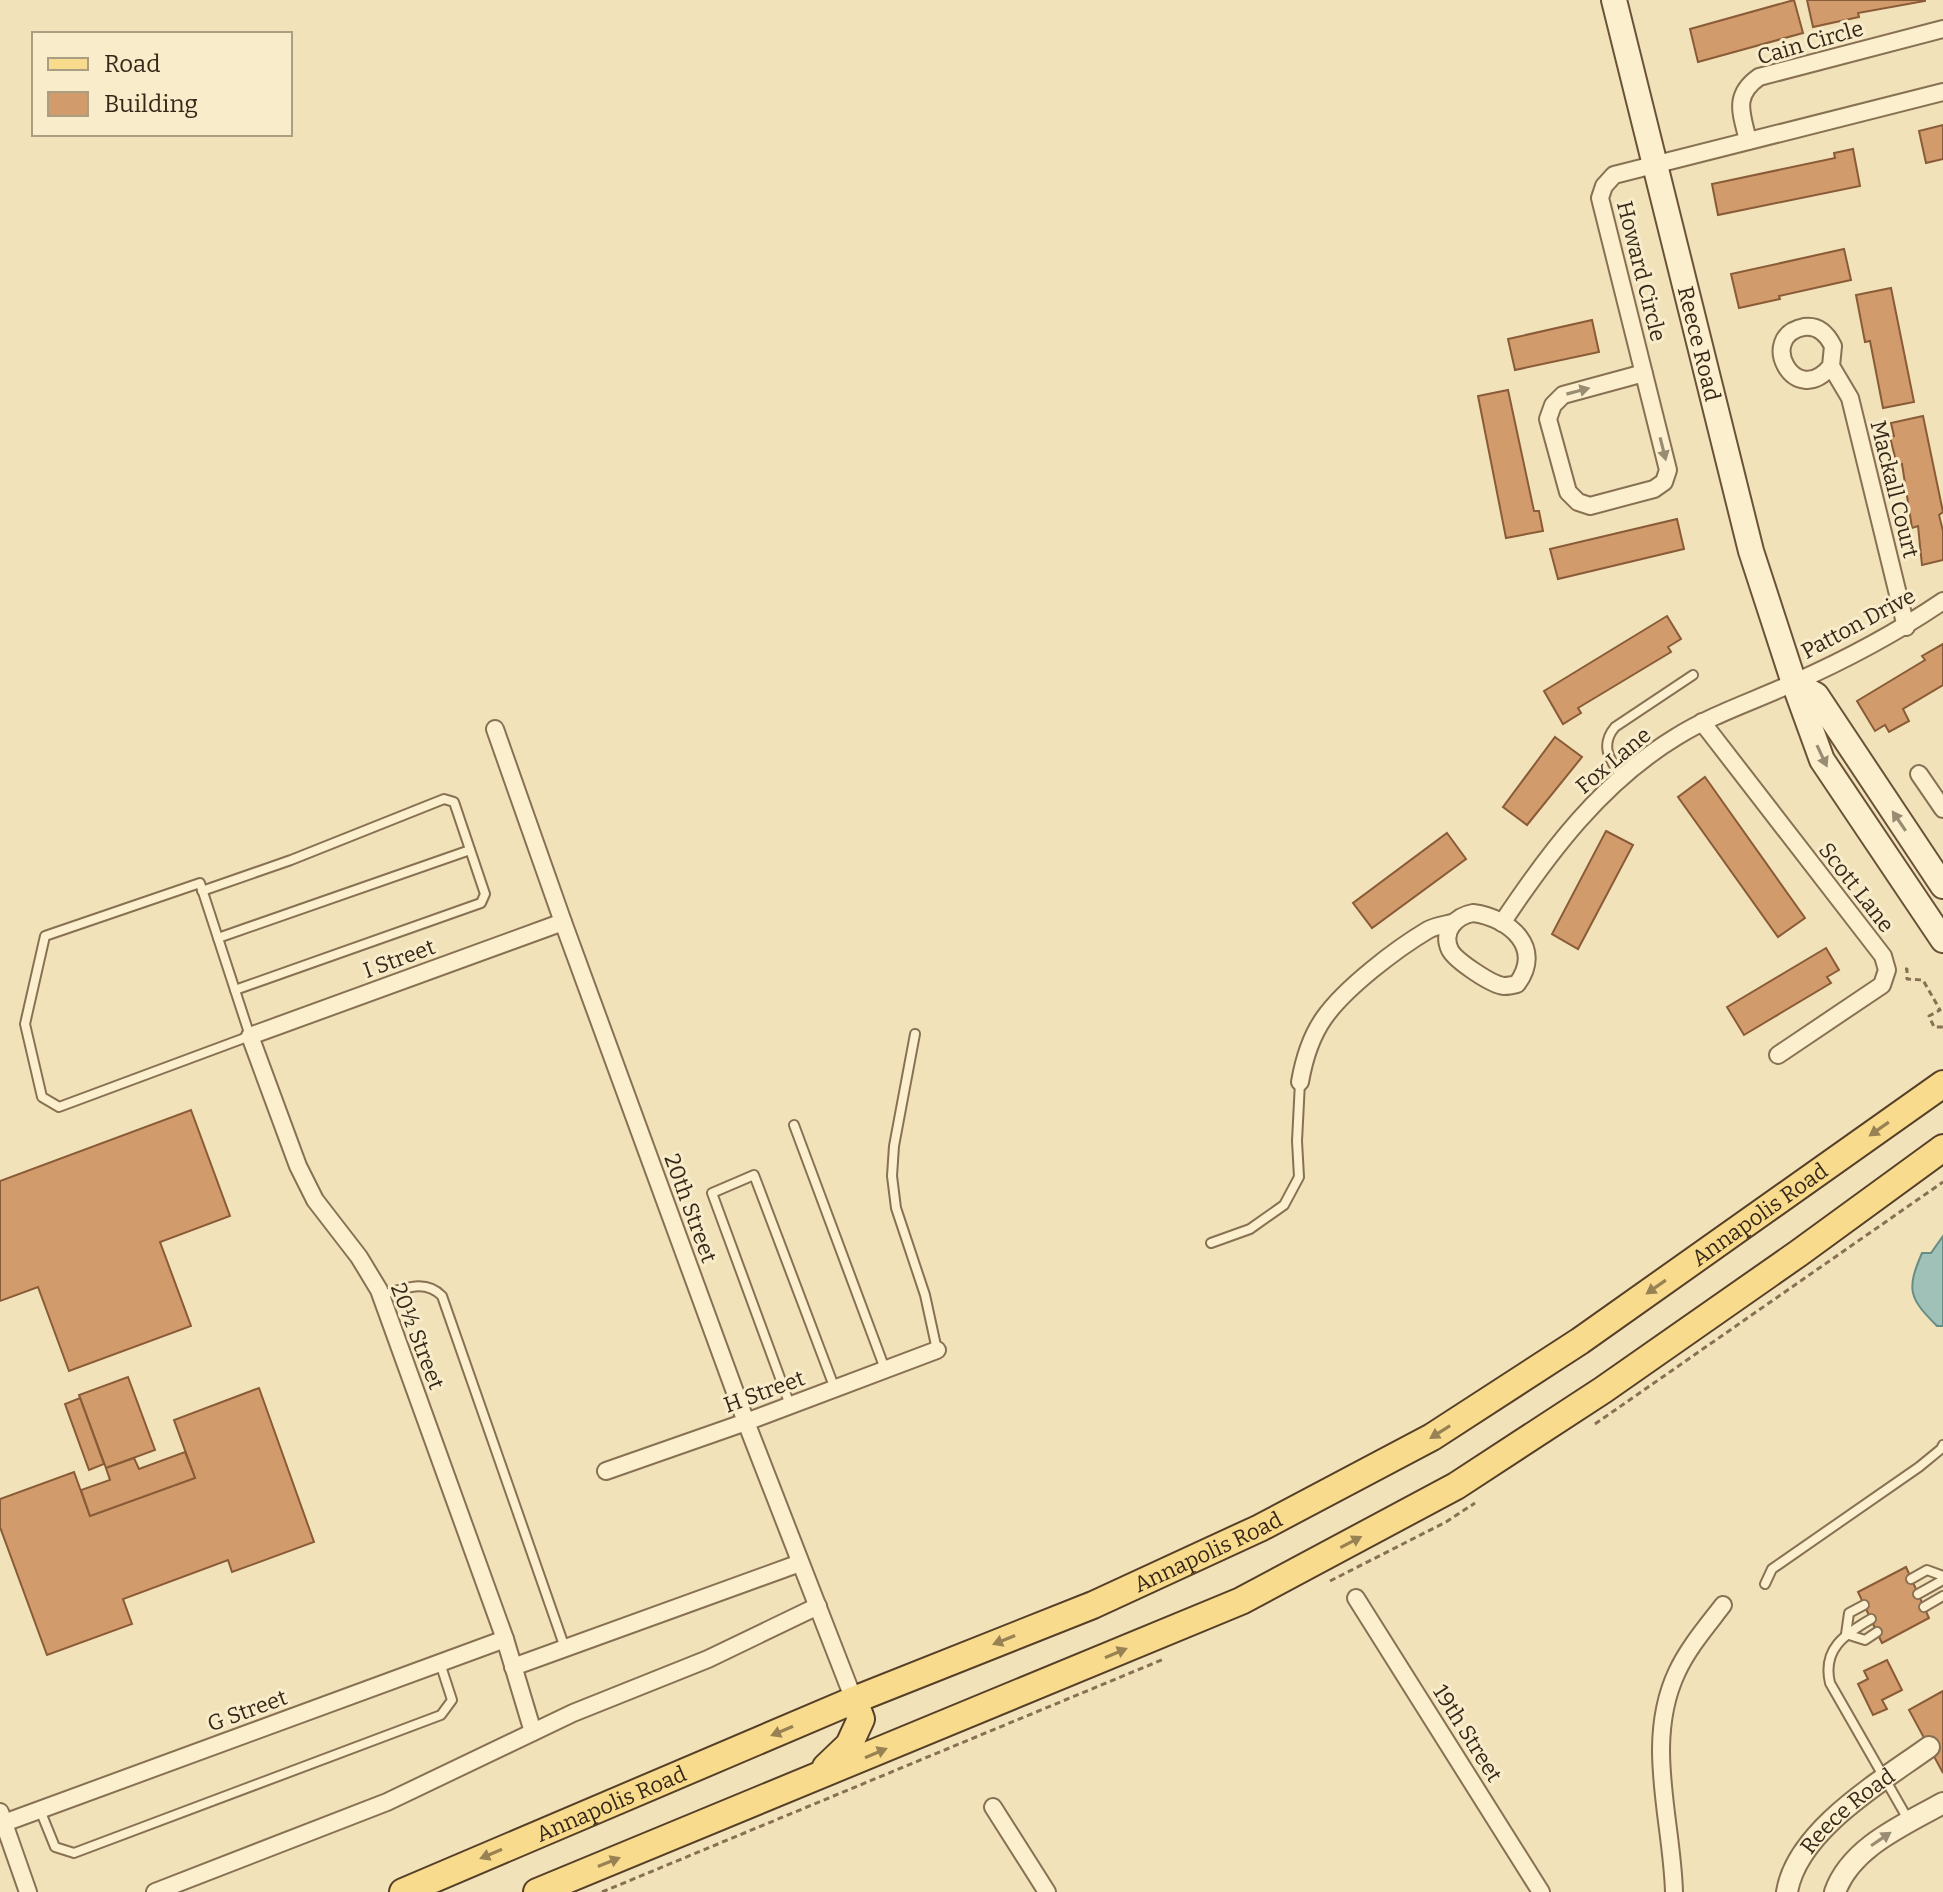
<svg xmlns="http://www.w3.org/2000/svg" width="1943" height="1892" font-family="Bitter,serif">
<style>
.water{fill:#9fc1b8;stroke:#668e86;stroke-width:2}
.building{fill:#d29b6c;stroke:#895b37;stroke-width:2}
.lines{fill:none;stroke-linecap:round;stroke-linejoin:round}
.service-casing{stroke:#887153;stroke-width:12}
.minor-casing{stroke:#887153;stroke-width:20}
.tertiary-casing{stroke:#887153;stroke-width:24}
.secondary-casing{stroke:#6a5237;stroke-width:28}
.primary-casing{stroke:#553f28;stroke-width:30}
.path{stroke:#887153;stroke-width:3;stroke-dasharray:6 4;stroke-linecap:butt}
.service{stroke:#fbefcd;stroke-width:8}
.minor{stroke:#fbefcd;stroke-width:16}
.tertiary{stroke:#fbefcd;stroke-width:20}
.secondary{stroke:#fbefcd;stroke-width:24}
.primary{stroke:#f9db8d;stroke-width:26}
.oneway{fill:#988c73}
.oneway2{fill:#988253}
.labels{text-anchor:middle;stroke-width:6;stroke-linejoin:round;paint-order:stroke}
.street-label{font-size:22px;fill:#362819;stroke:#f8ecca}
</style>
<rect width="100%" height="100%" fill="#f1e2ba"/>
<path class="water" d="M1943,1236V1326H1937C1909,1298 1906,1290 1922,1253H1931Z"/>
<g class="building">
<path d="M1794,0L1803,33L1698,62L1690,29Z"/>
<path d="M1807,0H1925V1L1858,13L1859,17L1813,27Z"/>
<path d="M1943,125V159L1926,163L1919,131Z"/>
<path d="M1853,149L1860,186L1718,215L1712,184L1835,158L1834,153Z"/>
<path d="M1844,249L1851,280L1779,296L1780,299L1739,308L1731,274Z"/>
<path d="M1891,288L1914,402L1883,408L1870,341L1865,342L1856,295Z"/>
<path d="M1592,320L1599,352L1515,370L1508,339Z"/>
<path d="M1508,390L1534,511H1539L1543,531L1506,538L1478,396Z"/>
<path d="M1923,416L1943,512L1939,515L1943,531V560L1922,565L1918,526L1912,528L1902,464L1897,465L1890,437L1894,436L1891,423Z"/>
<path d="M1677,519L1684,549L1558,579L1550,549Z"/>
<path d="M1667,616L1681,639L1668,647L1671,652L1578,708L1581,713L1563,724L1544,691Z"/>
<path d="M1943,644V685L1903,709L1909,721L1889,732L1885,725L1875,731L1857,701L1925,660L1922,656Z"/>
<path d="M1555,737L1582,757L1527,825L1503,807Z"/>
<path d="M1705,777L1805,918L1778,937L1678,797Z"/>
<path d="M1606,831L1633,845L1578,949L1552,934Z"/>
<path d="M1447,833L1466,859L1372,928L1353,903Z"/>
<path d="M1826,948L1839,970L1827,977L1831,983L1744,1035L1727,1007Z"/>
<path d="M191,1110L230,1216L160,1242L191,1326L69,1371L38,1287L0,1301V1181Z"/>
<path d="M128,1377L155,1450L106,1468L79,1395Z"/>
<path d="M259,1388L314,1542L232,1572L228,1560L123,1599L132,1624L47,1655L0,1527V1499L74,1472L90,1516L195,1478L174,1420Z"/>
<path d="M80,1398L104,1464L89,1470L65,1404Z"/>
<path d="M185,1452L195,1478L90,1516L81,1490L110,1480L106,1468L134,1458L139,1469Z"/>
<path d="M1906,1567L1929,1618L1882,1643L1858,1592Z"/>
<path d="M1887,1660L1902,1690L1882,1700L1887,1709L1873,1715L1858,1684L1868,1679L1864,1671Z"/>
<path d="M1943,1691V1773L1909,1710Z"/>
</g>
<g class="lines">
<defs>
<g id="service">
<path d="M1621,776C1609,759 1600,745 1615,727L1693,675"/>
<path d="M200,883L250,1036L59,1107L42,1097L25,1024L45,936Z"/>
<path d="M202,891L291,860L444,799L454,802L485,894L481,903L235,990"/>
<path d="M218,938L470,850"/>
<path d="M915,1034L894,1146L892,1176L896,1208L925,1295L937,1350"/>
<path d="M794,1125L885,1369"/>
<path d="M1211,1243L1250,1229L1284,1205L1299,1177L1297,1141L1300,1082"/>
<path d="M381,1295C403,1289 425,1278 442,1296L565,1648"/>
<path d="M790,1405L712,1193L754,1175L835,1389"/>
<path d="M1911,1579L1927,1570L1943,1576"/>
<path d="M1765,1584L1772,1569L1919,1467L1941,1449L1943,1445"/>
<path d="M1918,1594L1943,1580"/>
<path d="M1864,1605L1849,1613L1846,1634L1865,1640L1877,1632"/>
<path d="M1924,1607L1943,1596"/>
<path d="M1871,1619C1845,1634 1822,1649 1830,1683L1909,1821"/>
<path d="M40,1810L55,1847L74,1853L441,1715L452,1700L440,1663"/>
</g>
<g id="minor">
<path d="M1748,141C1742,114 1732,96 1759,77L1943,29"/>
<path d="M1831,366C1795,410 1756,336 1804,327C1818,325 1827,334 1833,346L1831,366L1850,398L1906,627"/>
<path d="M1644,373L1563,395L1553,405L1548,419L1568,492L1578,502L1590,506L1654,489L1664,482L1668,470L1600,198L1604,186L1614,175L1943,92"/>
<path d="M1702,722L1883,956L1887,970L1882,985L1778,1055"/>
<path d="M495,729L563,922L746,1422L854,1700"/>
<path d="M1919,774L1943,809"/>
<path d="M1473,913C1510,918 1544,948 1517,984C1513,985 1509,986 1504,986C1492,985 1456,961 1450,950C1441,931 1456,916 1473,913Z"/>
<path d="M1502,923C1550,851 1602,782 1676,737C1713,714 1754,701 1793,683C1845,660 1896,633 1943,601"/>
<path d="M1300,1082C1304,1059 1310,1038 1324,1018C1345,988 1396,949 1428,930C1435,926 1444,925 1452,923"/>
<path d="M606,1471L746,1422L937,1350"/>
<path d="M1356,1598L1541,1892"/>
<path d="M513,1667L800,1563"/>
<path d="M533,1732L505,1639L379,1290L359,1257L315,1200L298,1166L250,1036L563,922"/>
<path d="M993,1807L1047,1892"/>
<path d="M0,1812L28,1892"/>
<path d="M4,1823L505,1639"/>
<path d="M155,1892L387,1802L573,1713L708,1659L818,1606"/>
<path d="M1674,1892C1672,1819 1644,1742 1677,1672C1688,1648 1707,1626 1723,1605"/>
</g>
<g id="tertiary">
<path id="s1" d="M1787,1892C1797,1830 1882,1781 1929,1747"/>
<path d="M1835,1892C1851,1847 1904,1825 1943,1803"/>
</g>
<g id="secondary">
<path id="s2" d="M1614,0L1751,551L1794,683L1822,760L1943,940"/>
<path d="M1794,683L1816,695L1943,886"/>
</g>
<g id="primary">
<path d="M826,1767L849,1745L861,1719L854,1700"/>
<path id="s3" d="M403,1892L854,1700L1093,1605L1260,1528L1432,1437L1580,1341L1943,1084"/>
<path d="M537,1892L1241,1601L1456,1486L1603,1390L1799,1253L1943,1148"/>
</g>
</defs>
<use href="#service" class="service-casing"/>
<use href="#minor" class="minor-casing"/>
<use href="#tertiary" class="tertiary-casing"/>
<use href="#secondary" class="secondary-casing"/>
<use href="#primary" class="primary-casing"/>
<g class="path">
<path d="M1905,969H1907V979L1923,980L1940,1010L1929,1016L1934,1027H1943"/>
<path d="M1595,1424L1943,1182"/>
<path d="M1330,1581L1446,1522L1475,1503"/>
<path d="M602,1892L1164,1659"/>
</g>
<use href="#service" class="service"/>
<use href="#minor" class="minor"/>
<use href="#tertiary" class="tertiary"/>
<use href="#secondary" class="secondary"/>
<use href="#primary" class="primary"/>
</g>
<defs><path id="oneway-solid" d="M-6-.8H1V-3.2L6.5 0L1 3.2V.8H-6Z" transform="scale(2)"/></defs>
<g class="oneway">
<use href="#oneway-solid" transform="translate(1578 391) rotate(-15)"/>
<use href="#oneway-solid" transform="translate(1663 449) rotate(76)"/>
<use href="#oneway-solid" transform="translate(1822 756) rotate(65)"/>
<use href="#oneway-solid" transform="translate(1899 821) rotate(-124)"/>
<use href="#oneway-solid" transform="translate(1881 1839) rotate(-34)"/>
</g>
<g class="oneway2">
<use href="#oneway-solid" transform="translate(1879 1129) rotate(145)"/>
<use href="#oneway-solid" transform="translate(1656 1287) rotate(145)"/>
<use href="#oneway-solid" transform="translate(1440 1432) rotate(148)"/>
<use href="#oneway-solid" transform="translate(1351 1542) rotate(-28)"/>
<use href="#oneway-solid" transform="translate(1004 1640) rotate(158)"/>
<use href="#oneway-solid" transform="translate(1116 1653) rotate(-23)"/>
<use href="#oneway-solid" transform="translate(782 1731) rotate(157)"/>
<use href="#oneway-solid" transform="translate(876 1753) rotate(-23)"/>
<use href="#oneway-solid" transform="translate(491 1854) rotate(157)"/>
<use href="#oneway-solid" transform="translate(609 1862) rotate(-22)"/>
</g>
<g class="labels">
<g class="street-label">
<text transform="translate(1810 42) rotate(-16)" y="8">Cain Circle</text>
<text transform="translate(1642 271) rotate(76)" y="8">Howard Circle</text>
<text dy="8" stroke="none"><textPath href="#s2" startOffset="354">Reece Road</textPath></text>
<text transform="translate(1895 489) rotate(76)" y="8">Mackall Court</text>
<text transform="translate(1858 623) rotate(-28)" y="8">Patton Drive</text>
<text transform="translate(1613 760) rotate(-40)" y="8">Fox Lane</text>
<text transform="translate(1857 887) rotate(52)" y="8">Scott Lane</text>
<text transform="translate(399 958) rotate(-20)" y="8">I Street</text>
<text transform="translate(691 1208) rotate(70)" y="8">20th Street</text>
<text dy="8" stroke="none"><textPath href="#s3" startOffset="1522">Annapolis Road</textPath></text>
<text transform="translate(418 1336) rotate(69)" y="8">20½ Street</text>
<text transform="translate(764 1391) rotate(-20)" y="8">H Street</text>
<text dy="8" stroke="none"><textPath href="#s3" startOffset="874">Annapolis Road</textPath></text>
<text transform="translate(247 1710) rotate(-20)" y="8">G Street</text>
<text transform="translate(1468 1733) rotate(58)" y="8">19th Street</text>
<text dy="8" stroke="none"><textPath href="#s3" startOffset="226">Annapolis Road</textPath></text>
<text dy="8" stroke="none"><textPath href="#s1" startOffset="104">Reece Road</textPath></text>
</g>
</g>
<rect x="32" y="32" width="260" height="104" fill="#f8ecca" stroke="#aa9e83" stroke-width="2"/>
<rect x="48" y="58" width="40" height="12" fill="#f9db8d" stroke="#aa9e83" stroke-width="2"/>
<text x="104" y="72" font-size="24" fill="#362819">Road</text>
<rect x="48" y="92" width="40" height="24" fill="#d29b6c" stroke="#aa9e83" stroke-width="2"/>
<text x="104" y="112" font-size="24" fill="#362819">Building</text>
</svg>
